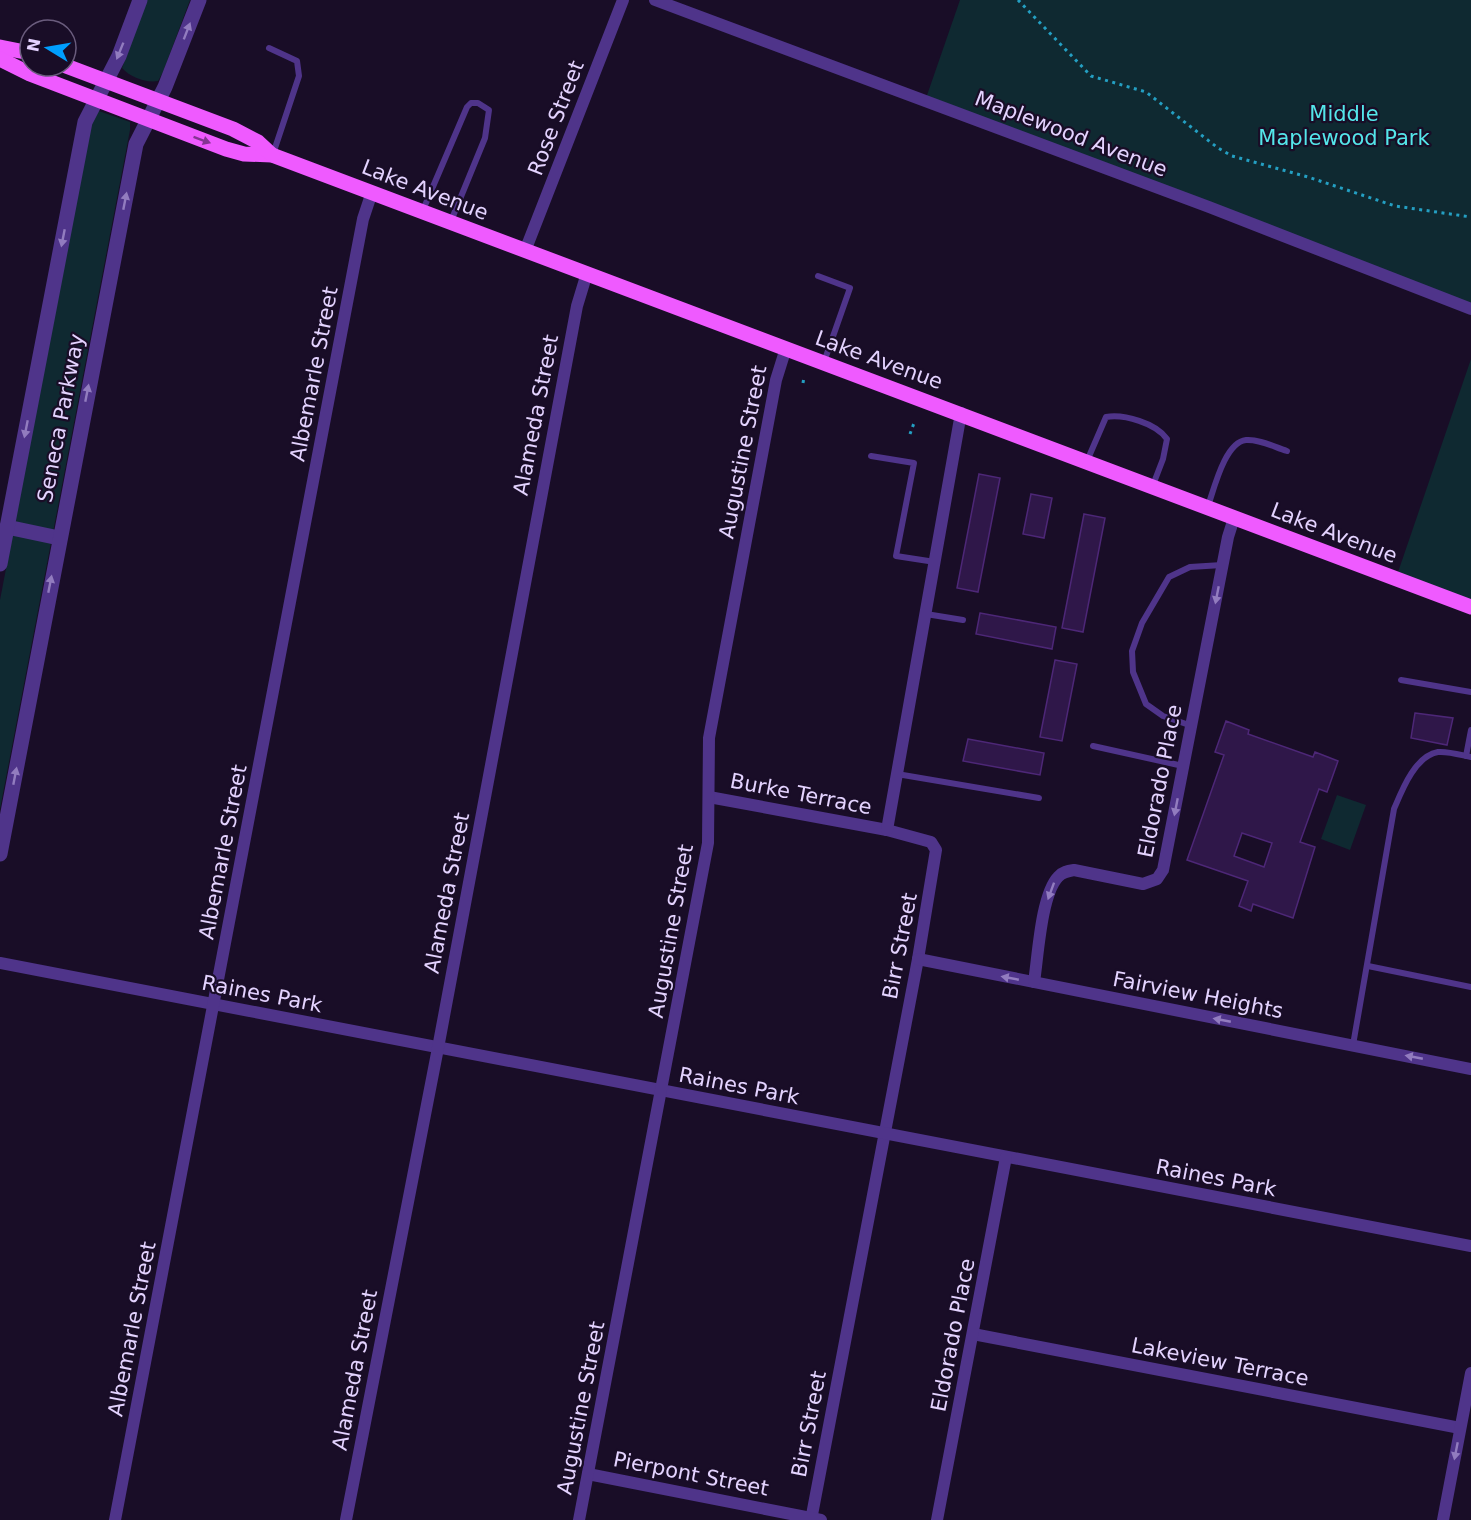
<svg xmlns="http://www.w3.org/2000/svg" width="1471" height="1520" font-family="'DejaVu Sans',sans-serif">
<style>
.green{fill:#0f2931}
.building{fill:#2f1749;stroke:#4d2777;stroke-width:1.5;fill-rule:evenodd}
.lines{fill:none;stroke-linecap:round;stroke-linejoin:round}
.path{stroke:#249fc2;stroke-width:3;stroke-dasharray:3 4.5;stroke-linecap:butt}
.service{stroke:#4f348a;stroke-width:6}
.minor{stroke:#4f348a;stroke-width:12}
.tertiary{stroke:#4f348a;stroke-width:15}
.primary{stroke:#ef5aff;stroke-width:15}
.oneway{fill:#927cbf}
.oneway2{fill:#843493}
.labels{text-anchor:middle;stroke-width:4.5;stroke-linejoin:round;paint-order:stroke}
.park-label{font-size:21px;fill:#54e6ea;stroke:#190d27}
.street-label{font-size:21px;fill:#e4d3ff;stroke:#190d27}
</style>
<rect width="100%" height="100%" fill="#190d27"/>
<g class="green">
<path d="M146,0H190L163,72L158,81C146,83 130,77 122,68Z"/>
<path d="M960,0H1471V309L925,101Z"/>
<path d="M99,111L130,122V130L0,809V600L91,125L94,114Z"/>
<path d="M1471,359V607L1396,578Z"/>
<path d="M1337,795L1366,805L1350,850L1321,839Z"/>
</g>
<g class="building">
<path d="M979,474L1000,478L978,592L957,588Z"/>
<path d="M1031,494L1052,498L1044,538L1023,534Z"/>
<path d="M1084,514L1105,518L1083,632L1062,628Z"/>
<path d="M980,613L1056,627L1052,649L976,634Z"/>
<path d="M1055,660L1077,664L1062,741L1040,737Z"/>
<path d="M1415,713L1453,718L1447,745L1411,738Z"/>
<path d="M1226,721L1249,730L1248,734L1313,757L1315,752L1338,761L1327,792L1319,789L1300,842L1315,847L1293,918L1253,904L1251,911L1239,906L1248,881L1187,860L1224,755L1215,752ZM1242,833L1272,843L1264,867L1234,856Z"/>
<path d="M968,739L1044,753L1040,775L963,761Z"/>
</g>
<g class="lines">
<g class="path">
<path d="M1018,0L1091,76L1146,92L1218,148L1232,156L1308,177L1395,206L1471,217"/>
<path d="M803,383L804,377"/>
<path d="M910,434L914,423"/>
</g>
<g class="service">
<path d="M269,48L297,61L299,76L273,154"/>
<path d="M423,210L467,107L471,103H478L489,110L485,138L451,221"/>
<path d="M818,276L850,288L824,362"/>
<path d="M871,456L914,463L896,556L935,562"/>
<path d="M1087,461L1106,417C1124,414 1156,423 1167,439L1163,459L1153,485"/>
<path d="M1208,506C1214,489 1225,442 1246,440C1260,439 1274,447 1287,451"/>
<path d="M926,614L963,620"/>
<path d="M1401,680L1471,692"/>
<path d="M1192,726L1163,716L1146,704L1133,672L1132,651L1142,623L1169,577L1190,567L1222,565"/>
<path d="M1093,746L1183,766"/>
<path d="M1466,756L1471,730"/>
<path d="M897,774L1039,798"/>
<path d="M1368,966L1471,987"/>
<path d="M1353,1045L1394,809C1402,790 1415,756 1438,752C1448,751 1461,755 1471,757"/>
</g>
<g class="minor">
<path d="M655,0L1209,207L1471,309"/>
<path d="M525,251L623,0"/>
<path d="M709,797L887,830L931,842L936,850L918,959L811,1520"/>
<path d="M887,830L961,413"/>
<path d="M918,959L1471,1069"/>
<path d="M0,963L1471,1246"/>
<path d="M1034,982C1038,957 1041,895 1058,877C1062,872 1068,871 1074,870L1143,884L1157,879L1163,870L1228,537L1234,518"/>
<path d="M973,1334L1460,1428"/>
<path d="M588,1474L821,1520"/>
<path d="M115,1520L363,219L372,192"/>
<path d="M346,1520L438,1048L577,306L587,273"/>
<path d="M579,1520L708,843L709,738L776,380L786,348"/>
<path d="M937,1520L1006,1157"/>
<path d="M1443,1520L1471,1373"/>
</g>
<g class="tertiary">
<path d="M7,527L59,538"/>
<path d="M0,564L85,122L119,56L140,0"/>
<path d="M0,854L136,144L165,87L199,0"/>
</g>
<g class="primary">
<path d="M0,47L30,53"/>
<path d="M0,59L30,74L226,149L244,154L272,155L1471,607"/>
<path d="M66,66L233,129L258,142L272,155"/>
</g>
</g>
<defs><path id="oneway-solid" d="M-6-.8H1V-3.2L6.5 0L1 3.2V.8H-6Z" transform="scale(1.5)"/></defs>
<g class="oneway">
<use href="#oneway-solid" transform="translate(187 31) rotate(-69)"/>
<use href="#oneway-solid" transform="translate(120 51) rotate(112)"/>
<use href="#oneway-solid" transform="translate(125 201) rotate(-79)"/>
<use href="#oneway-solid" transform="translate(63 238) rotate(101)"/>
<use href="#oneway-solid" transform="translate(87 393) rotate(-79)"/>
<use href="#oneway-solid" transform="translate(26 429) rotate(101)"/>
<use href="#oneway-solid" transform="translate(50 584) rotate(-79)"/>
<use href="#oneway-solid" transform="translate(1217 595) rotate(101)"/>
<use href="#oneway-solid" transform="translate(15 776) rotate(-79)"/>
<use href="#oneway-solid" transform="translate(1176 807) rotate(101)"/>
<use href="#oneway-solid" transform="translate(1051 891) rotate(110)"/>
<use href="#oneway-solid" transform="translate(1010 978) rotate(-169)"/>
<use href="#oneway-solid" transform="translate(1222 1020) rotate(-169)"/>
<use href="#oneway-solid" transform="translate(1414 1057) rotate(-169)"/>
<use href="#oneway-solid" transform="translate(1456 1451) rotate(101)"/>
</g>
<use class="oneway2" href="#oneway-solid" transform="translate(202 140) rotate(20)"/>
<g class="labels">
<g class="park-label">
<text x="1344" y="121">Middle<tspan x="1344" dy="24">Maplewood Park</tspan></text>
</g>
<g class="street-label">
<text transform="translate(556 118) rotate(-69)" y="7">Rose Street</text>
<text transform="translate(1071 134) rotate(21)" y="7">Maplewood Avenue</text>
<text transform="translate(425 190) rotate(21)" y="7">Lake Avenue</text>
<text transform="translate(879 360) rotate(20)" y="7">Lake Avenue</text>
<text transform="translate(314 374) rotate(-79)" y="7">Albemarle Street</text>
<text transform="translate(536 415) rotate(-79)" y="7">Alameda Street</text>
<text transform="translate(61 418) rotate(-79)" y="7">Seneca Parkway</text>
<text transform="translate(743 452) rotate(-79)" y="7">Augustine Street</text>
<text transform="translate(1334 533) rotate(21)" y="7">Lake Avenue</text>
<text transform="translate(1160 781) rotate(-79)" y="7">Eldorado Place</text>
<text transform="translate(801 794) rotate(11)" y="7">Burke Terrace</text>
<text transform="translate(223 852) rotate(-79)" y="7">Albemarle Street</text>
<text transform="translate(447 893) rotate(-79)" y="7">Alameda Street</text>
<text transform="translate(671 931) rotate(-80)" y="7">Augustine Street</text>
<text transform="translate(900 946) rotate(-79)" y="7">Birr Street</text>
<text transform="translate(262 994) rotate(11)" y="7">Raines Park</text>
<text transform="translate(1198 995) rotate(11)" y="7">Fairview Heights</text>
<text transform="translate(739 1086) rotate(11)" y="7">Raines Park</text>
<text transform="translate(1216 1178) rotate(11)" y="7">Raines Park</text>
<text transform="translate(132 1329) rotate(-79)" y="7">Albemarle Street</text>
<text transform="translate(953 1335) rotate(-79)" y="7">Eldorado Place</text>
<text transform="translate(1220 1362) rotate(11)" y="7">Lakeview Terrace</text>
<text transform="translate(355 1370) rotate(-79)" y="7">Alameda Street</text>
<text transform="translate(581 1408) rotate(-79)" y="7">Augustine Street</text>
<text transform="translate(809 1424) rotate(-79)" y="7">Birr Street</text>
<text transform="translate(691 1474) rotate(11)" y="7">Pierpont Street</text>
</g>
</g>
<g transform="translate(48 48) rotate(281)"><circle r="28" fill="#190d27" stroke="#6a5c7d" stroke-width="1.5"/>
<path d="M0-4.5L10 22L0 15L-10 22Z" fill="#009efe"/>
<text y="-9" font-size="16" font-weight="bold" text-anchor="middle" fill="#e4d3ff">N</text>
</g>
</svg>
